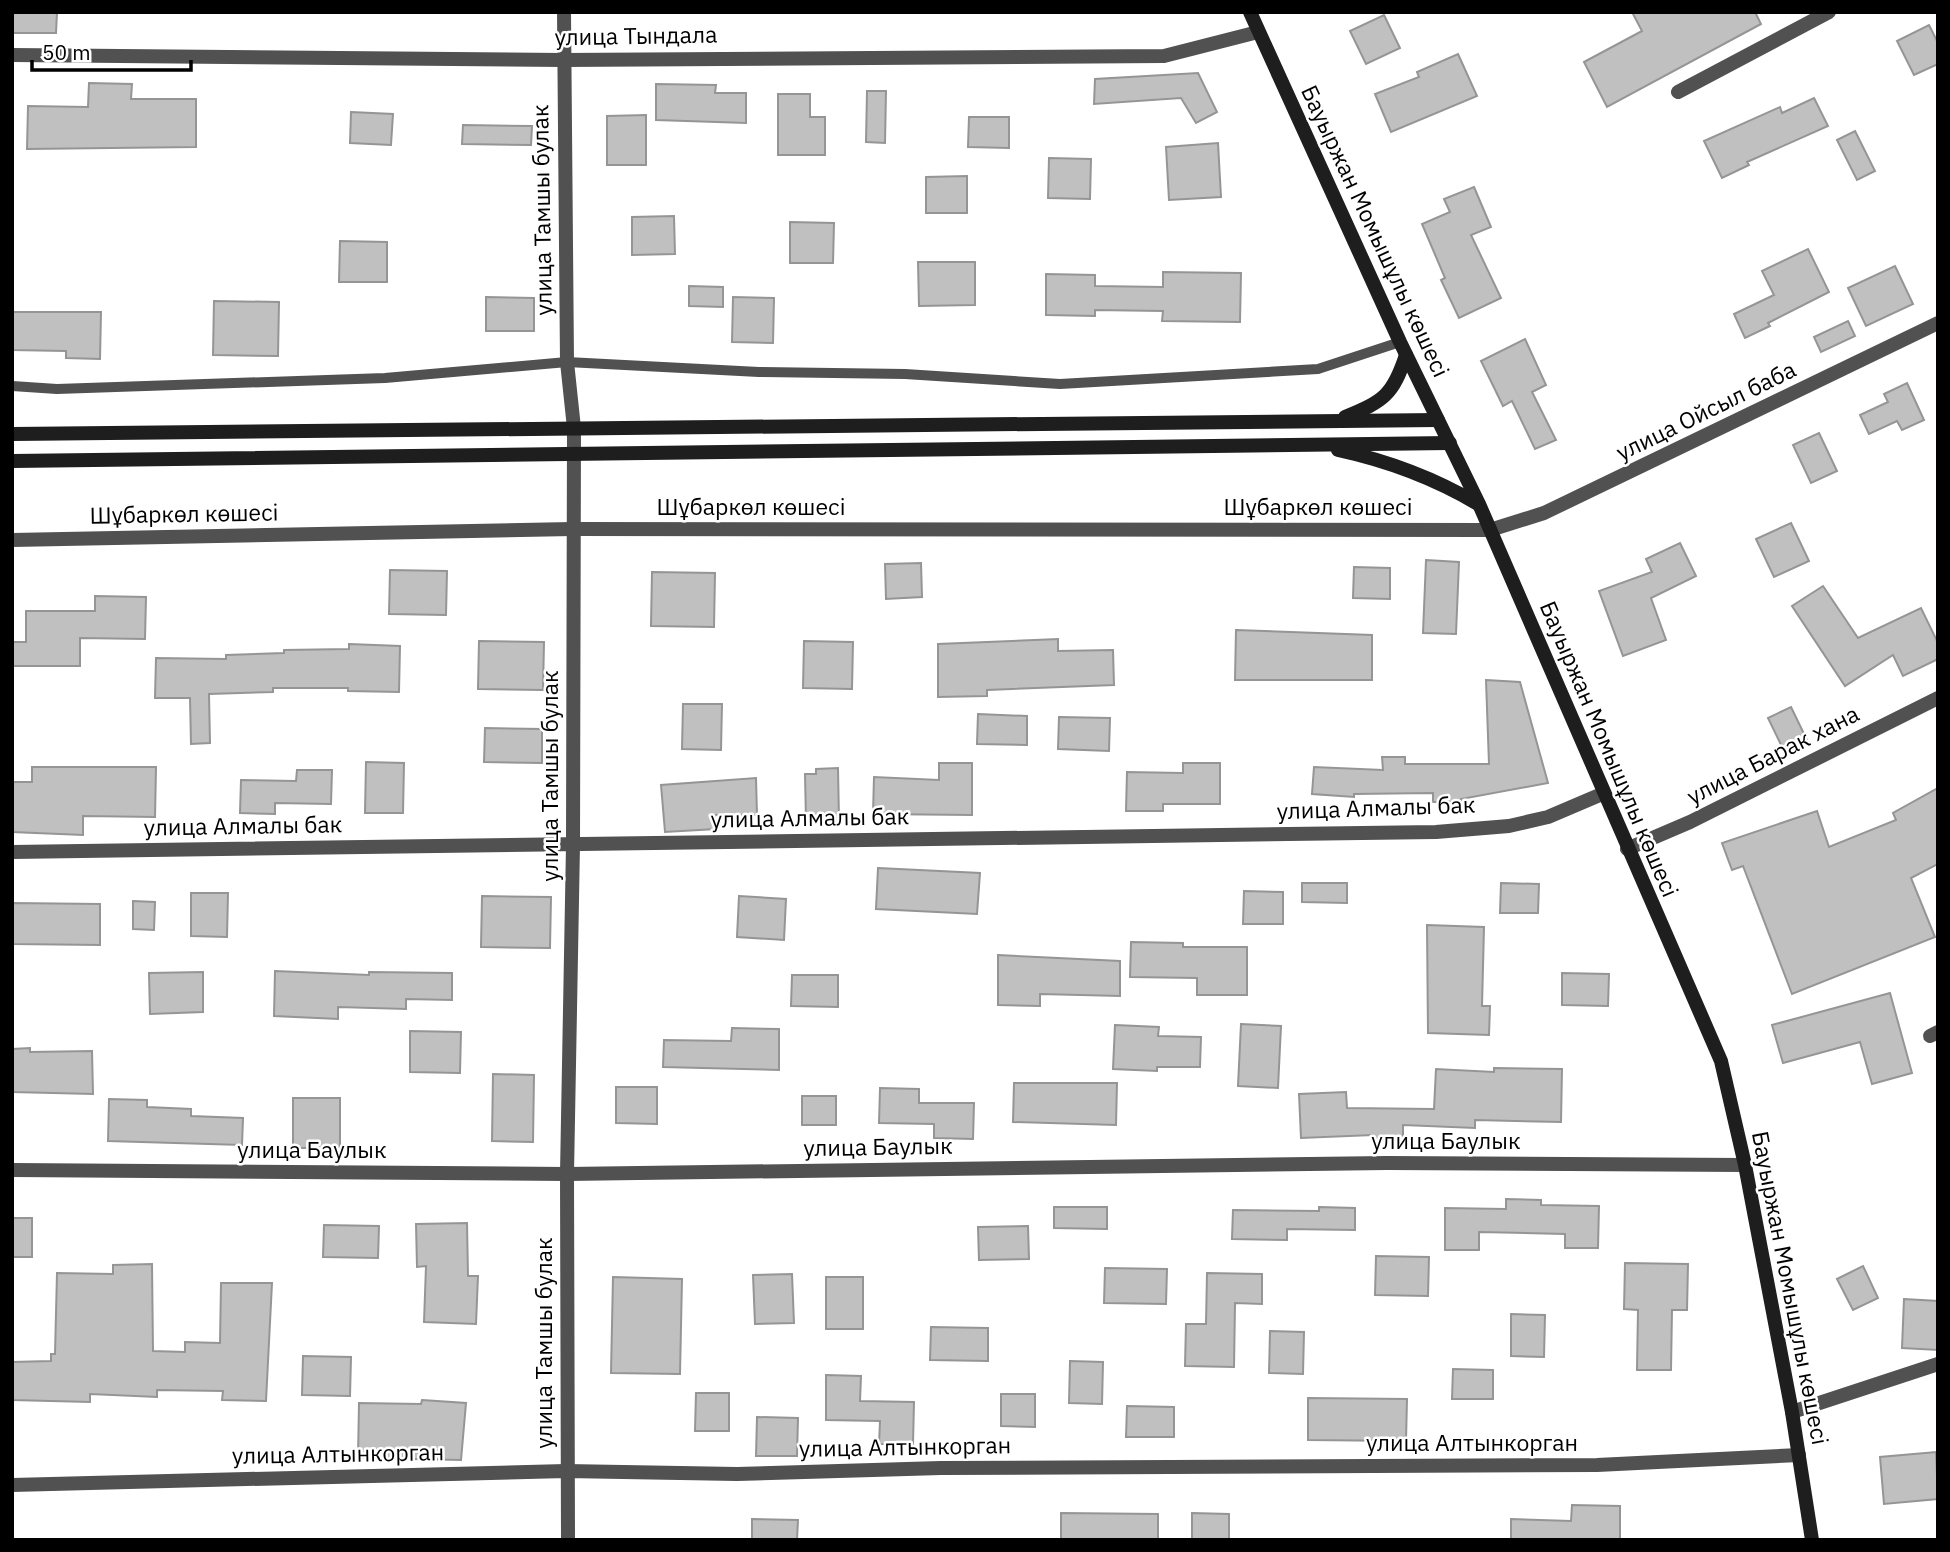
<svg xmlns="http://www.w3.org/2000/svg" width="1950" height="1552" font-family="'IBM Plex Sans',sans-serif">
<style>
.building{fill:#c0c0c0;stroke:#959595;stroke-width:2}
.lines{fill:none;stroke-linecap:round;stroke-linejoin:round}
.lane{stroke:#515151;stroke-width:10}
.street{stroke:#515151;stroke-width:14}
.secondary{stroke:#1e1e1e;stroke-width:14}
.labels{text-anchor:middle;stroke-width:5;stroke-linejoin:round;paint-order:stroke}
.street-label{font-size:23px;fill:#000;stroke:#fff}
</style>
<rect width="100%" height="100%" fill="#fff"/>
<g class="building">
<path d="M12,12H57L56,33H12Z"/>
<path d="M1632,12H1755L1761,24L1607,107L1584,62L1642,31Z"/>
<path d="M1384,15L1400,48L1366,64L1350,31Z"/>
<path d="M1929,25L1938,43V64L1914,75L1897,41Z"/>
<path d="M1458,54L1477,96L1391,132L1375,94L1419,77L1417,72Z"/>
<path d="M1198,73L1217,112L1196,123L1181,98L1094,104L1095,79Z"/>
<path d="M89,83L132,84L131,99H196V147L27,149L28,106L88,107Z"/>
<path d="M656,84L716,85L715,93H746V123L656,120Z"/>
<path d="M867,91H886L885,143L866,142Z"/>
<path d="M778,94H810V117H825V155H778Z"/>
<path d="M1814,98L1828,126L1747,162L1749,165L1722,178L1704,141L1780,107L1782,113Z"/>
<path d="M351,112L393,114L391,145L350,143Z"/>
<path d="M646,115V165H607V116Z"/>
<path d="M969,117H1009V148L968,147Z"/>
<path d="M463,125L532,126L531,145L462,144Z"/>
<path d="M1855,131L1875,171L1857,180L1837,140Z"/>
<path d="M1218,143L1221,197L1169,200L1166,147Z"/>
<path d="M1049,158L1091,159L1090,199L1048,198Z"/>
<path d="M967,176V213H926V177Z"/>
<path d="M1474,187L1491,227L1471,235L1501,298L1459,318L1441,280L1445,278L1422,224L1450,212L1444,199Z"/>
<path d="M674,216L675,254L632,255V217Z"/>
<path d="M790,222L834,223L833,263H790Z"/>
<path d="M340,241L387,242V282H339Z"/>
<path d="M1808,249L1829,292L1768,323L1770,326L1745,338L1734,314L1774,295L1762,271Z"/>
<path d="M918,262H975V305L919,306Z"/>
<path d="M1895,266L1913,304L1866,326L1848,288Z"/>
<path d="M1163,272L1241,273L1240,322L1162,321L1163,311L1095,310V316L1046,315V274L1095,275V286L1163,287Z"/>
<path d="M689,286L723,287V307L689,306Z"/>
<path d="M486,297L534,298V331H486Z"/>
<path d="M733,297L774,298L773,343L732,342Z"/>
<path d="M214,301L279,302L278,356L213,355Z"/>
<path d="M12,312H101L100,359L66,358V351L12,350Z"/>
<path d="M1848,321L1855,336L1821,352L1814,337Z"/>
<path d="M1525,339L1546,385L1532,392L1556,440L1535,449L1512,401L1503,406L1481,361Z"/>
<path d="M1907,383L1924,420L1902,430L1897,421L1869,434L1860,415L1888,402L1884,394Z"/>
<path d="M1819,433L1837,471L1811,483L1793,445Z"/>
<path d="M1791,523L1809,561L1774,577L1756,539Z"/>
<path d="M1680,543L1696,576L1651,598L1666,640L1623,656L1599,591L1652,572L1646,559Z"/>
<path d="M1426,560L1459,562L1456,634L1423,633Z"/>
<path d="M921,563L922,597L886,599L885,564Z"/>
<path d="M1354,567L1390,568V599L1353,598Z"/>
<path d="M390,570L447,571L446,615L389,614Z"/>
<path d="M652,572L715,573L714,627L651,626Z"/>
<path d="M1823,586L1858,638L1921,608L1938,643V659L1903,676L1893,655L1845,686L1792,606Z"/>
<path d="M95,596L146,597L145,639L80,638V666H12V642H26V611H95Z"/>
<path d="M1236,630L1372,635V680H1235Z"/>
<path d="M1058,639V651L1113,650L1114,685L987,690V696L938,697V644Z"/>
<path d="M479,641L544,642L543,690L478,689Z"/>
<path d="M804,641L853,642L852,689L803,688Z"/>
<path d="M349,644L400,646L399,692L348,691V688H273V692L209,694L210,743L191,744L190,698H155L156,658L226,659V655L284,653V650L349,649Z"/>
<path d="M1486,680L1520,682L1548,783L1461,799V802H1433V793L1354,794V797L1312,794L1314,767L1383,770L1382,757H1405V764H1489Z"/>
<path d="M683,704H722L721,750L682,749Z"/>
<path d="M1791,707L1807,740L1784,751L1768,718Z"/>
<path d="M978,714L1027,716V745L977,744Z"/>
<path d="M1059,717L1110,718L1109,751L1058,749Z"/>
<path d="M485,728L542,729V763L484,762Z"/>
<path d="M366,762L404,763L403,813H365Z"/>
<path d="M939,763H972V815L873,814L874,777L939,780Z"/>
<path d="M1183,763H1220V804H1163V811H1126L1127,772L1183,773Z"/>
<path d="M32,767H156L155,817L83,816V835L12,832V782H32Z"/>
<path d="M838,768L839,821H806L805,774H816V769Z"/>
<path d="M297,770H332L331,804L275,803V814L240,813L241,780L296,781Z"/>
<path d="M756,778L757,815H715L716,829L665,832L661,785Z"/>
<path d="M1938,788V864L1911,878L1935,937L1792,994L1743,866L1732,870L1722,843L1817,811L1829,847L1896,820L1893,813Z"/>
<path d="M878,868L980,873L977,914L876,909Z"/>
<path d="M1302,883H1347V903L1302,902Z"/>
<path d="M1501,883L1539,884L1538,913H1500Z"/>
<path d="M1244,891L1283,892V924H1243Z"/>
<path d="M191,893H228L227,937L191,936Z"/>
<path d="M482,896L551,897L550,948L481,947Z"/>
<path d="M739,896L786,899L784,940L737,937Z"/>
<path d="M133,901L155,902L154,930L133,929Z"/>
<path d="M12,903L100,904V945L12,944Z"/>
<path d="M1427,925L1484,927L1482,1006H1490L1489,1035L1428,1033Z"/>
<path d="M1131,942L1183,943V947H1247V995H1197V978L1130,977Z"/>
<path d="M998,955L1120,961V996L1040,994V1006L998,1005Z"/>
<path d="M275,971L369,975V972L452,973V1000L406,999V1009L338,1007V1019L274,1016Z"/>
<path d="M203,972V1012L150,1014L149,973Z"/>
<path d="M1562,973L1609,974L1608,1006L1562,1005Z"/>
<path d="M792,975H838V1007L791,1006Z"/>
<path d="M1890,993L1912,1073L1872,1084L1860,1042L1783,1063L1772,1025Z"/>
<path d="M1241,1024L1281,1026L1278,1088L1238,1086Z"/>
<path d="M1115,1025L1159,1027L1158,1036L1201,1037L1200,1067H1157V1071L1113,1069Z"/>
<path d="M732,1028L779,1029V1070L663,1067L664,1040L731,1041Z"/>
<path d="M410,1031L461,1032L460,1073L410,1072Z"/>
<path d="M30,1048V1052L92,1051L93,1094L12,1092V1049Z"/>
<path d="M1494,1068L1562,1069L1561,1122L1475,1120V1128L1403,1125V1141H1373V1135L1301,1138L1299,1094L1346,1092L1347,1108L1434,1109L1436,1069L1494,1072Z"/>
<path d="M493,1074L534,1075L533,1142L492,1141Z"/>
<path d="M1014,1083H1117L1116,1125L1013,1122Z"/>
<path d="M616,1087H657V1124L616,1123Z"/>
<path d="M880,1088L919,1089V1103H974L973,1139L934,1138V1124L879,1123Z"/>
<rect x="802" y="1096" width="34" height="29"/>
<rect x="293" y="1098" width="47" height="50"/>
<path d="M109,1099L147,1100V1107L191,1109V1116L243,1118L242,1145L108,1141Z"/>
<path d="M1506,1199L1541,1200V1205L1599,1206L1598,1248H1565V1234L1479,1232V1250H1445V1208L1506,1209Z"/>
<path d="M1054,1207H1107V1229L1054,1228Z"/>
<path d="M1319,1207L1355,1208V1230L1287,1229V1240L1232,1239L1233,1210L1319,1211Z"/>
<rect x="12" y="1218" width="20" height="39"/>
<path d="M467,1223L468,1276H478L476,1324L424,1322L426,1266L417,1267L416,1224Z"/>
<path d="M324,1225L379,1226L378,1258L323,1257Z"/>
<path d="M1028,1226L1029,1259L979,1260L978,1227Z"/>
<path d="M1376,1256L1429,1257L1428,1296L1375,1295Z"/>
<path d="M1625,1263L1688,1264L1687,1310H1672L1671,1370H1637L1638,1310L1624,1309Z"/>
<path d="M152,1264L153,1351L185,1352V1342L220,1343L221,1283H272L266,1401L222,1400L223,1391L157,1390V1397L90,1394V1402L12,1400V1362L51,1361V1354H55L57,1273L113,1274V1265Z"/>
<path d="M1863,1266L1878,1298L1853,1310L1837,1279Z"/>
<path d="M1105,1268L1167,1269L1166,1304L1104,1303Z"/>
<path d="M1207,1273L1262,1274V1304L1235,1303L1234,1367L1185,1366L1186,1324H1206Z"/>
<path d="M792,1274L794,1323L755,1324L753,1275Z"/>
<path d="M613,1277L682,1279L680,1374L611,1373Z"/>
<rect x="826" y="1277" width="37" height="52"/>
<path d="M1904,1299L1938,1301V1350L1902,1348Z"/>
<path d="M1511,1314L1545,1315L1544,1357L1511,1356Z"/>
<path d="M931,1327L988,1328V1361L930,1360Z"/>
<path d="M1270,1331L1304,1332L1303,1374L1269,1373Z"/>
<path d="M303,1356L351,1357L350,1396L302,1395Z"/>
<path d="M1070,1361L1103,1362L1102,1404L1069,1403Z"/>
<path d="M1453,1369L1493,1370V1399H1452Z"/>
<path d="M826,1375L861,1376L860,1401L914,1402L913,1444H879L880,1421L826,1420Z"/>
<path d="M696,1393H729V1431H695Z"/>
<path d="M1001,1394H1035V1427L1001,1426Z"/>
<path d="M1308,1398L1407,1399L1406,1441L1308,1440Z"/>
<path d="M422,1400L466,1403L461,1460L358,1458L359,1403L421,1404Z"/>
<path d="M1127,1406L1174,1407V1437H1126Z"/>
<path d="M757,1417L798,1418L797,1456H756Z"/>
<path d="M1936,1452L1938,1499L1884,1504L1880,1457Z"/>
<path d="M1572,1505L1620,1506V1540H1511V1519L1571,1521Z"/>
<path d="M1061,1513L1158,1514V1540H1061Z"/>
<path d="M1192,1513L1229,1514V1540H1192Z"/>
<path d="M752,1519L798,1520L797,1540H752Z"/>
</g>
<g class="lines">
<path class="lane" d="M12,386L57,389L385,378L567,362L759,372L905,374L1060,384L1318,369L1400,342"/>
<g class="street">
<path d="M564,12L567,362L574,428L573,845L567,1174L568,1540"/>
<path d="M12,55L563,60L1164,56L1258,32"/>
<path d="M1678,92L1829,12"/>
<path d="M12,540L572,529L1490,530L1544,513L1938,323"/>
<path d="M1627,849L1690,822L1938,698"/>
<path d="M12,852L1436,832L1509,826L1548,817L1602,794"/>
<path d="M1930,1036L1938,1032"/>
<path d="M12,1170L567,1174L1387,1163L1745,1165"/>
<path d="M1792,1412L1938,1364"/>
<path d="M12,1485L566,1471L737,1474L941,1468L1597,1465L1799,1455"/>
</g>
<g class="secondary">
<path d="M1250,12L1400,342L1479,504L1721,1061L1745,1165L1792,1412L1812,1540"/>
<path d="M1345,417C1384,401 1393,395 1406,355"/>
<path d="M12,434L1438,420"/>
<path d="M1338,450C1389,461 1434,478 1478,504"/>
<path d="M12,461L1450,443"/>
</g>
</g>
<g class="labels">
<g class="street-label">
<text transform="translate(636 36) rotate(-1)" y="8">улица Тындала</text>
<text transform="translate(542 210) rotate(-91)" y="8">улица Тамшы булак</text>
<text transform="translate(1375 231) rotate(65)" y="8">Бауыржан Момышұлы көшесі</text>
<text transform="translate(1706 411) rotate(-26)" y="8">улица Ойсыл баба</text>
<text x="751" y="515">Шұбаркөл көшесі</text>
<text x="1318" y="515">Шұбаркөл көшесі</text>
<text transform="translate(184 514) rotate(-1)" y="8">Шұбаркөл көшесі</text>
<text transform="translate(1609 749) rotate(67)" y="8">Бауыржан Момышұлы көшесі</text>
<text transform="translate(1773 755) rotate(-27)" y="8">улица Барак хана</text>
<text transform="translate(550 776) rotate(-90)" y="8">улица Тамшы булак</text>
<text transform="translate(1376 808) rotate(-2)" y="8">улица Алмалы бак</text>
<text transform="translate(810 818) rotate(-1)" y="8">улица Алмалы бак</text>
<text transform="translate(243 826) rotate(-1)" y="8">улица Алмалы бак</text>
<text x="1446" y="1149">улица Баулык</text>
<text transform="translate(878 1147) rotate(-1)" y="8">улица Баулык</text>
<text x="312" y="1158">улица Баулык</text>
<text transform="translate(1790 1288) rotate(79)" y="8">Бауыржан Момышұлы көшесі</text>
<text transform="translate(544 1343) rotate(-90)" y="8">улица Тамшы булак</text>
<text x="1472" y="1451">улица Алтынкорган</text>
<text transform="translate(905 1447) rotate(-1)" y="8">улица Алтынкорган</text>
<text transform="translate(338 1454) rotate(-1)" y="8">улица Алтынкорган</text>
</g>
</g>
<rect width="1950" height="1552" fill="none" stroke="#000000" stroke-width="28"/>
<path d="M32 60v10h159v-10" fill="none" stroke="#000000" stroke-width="3.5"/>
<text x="42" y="60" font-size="21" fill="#000000" stroke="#ffffff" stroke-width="5" paint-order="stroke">50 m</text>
</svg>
